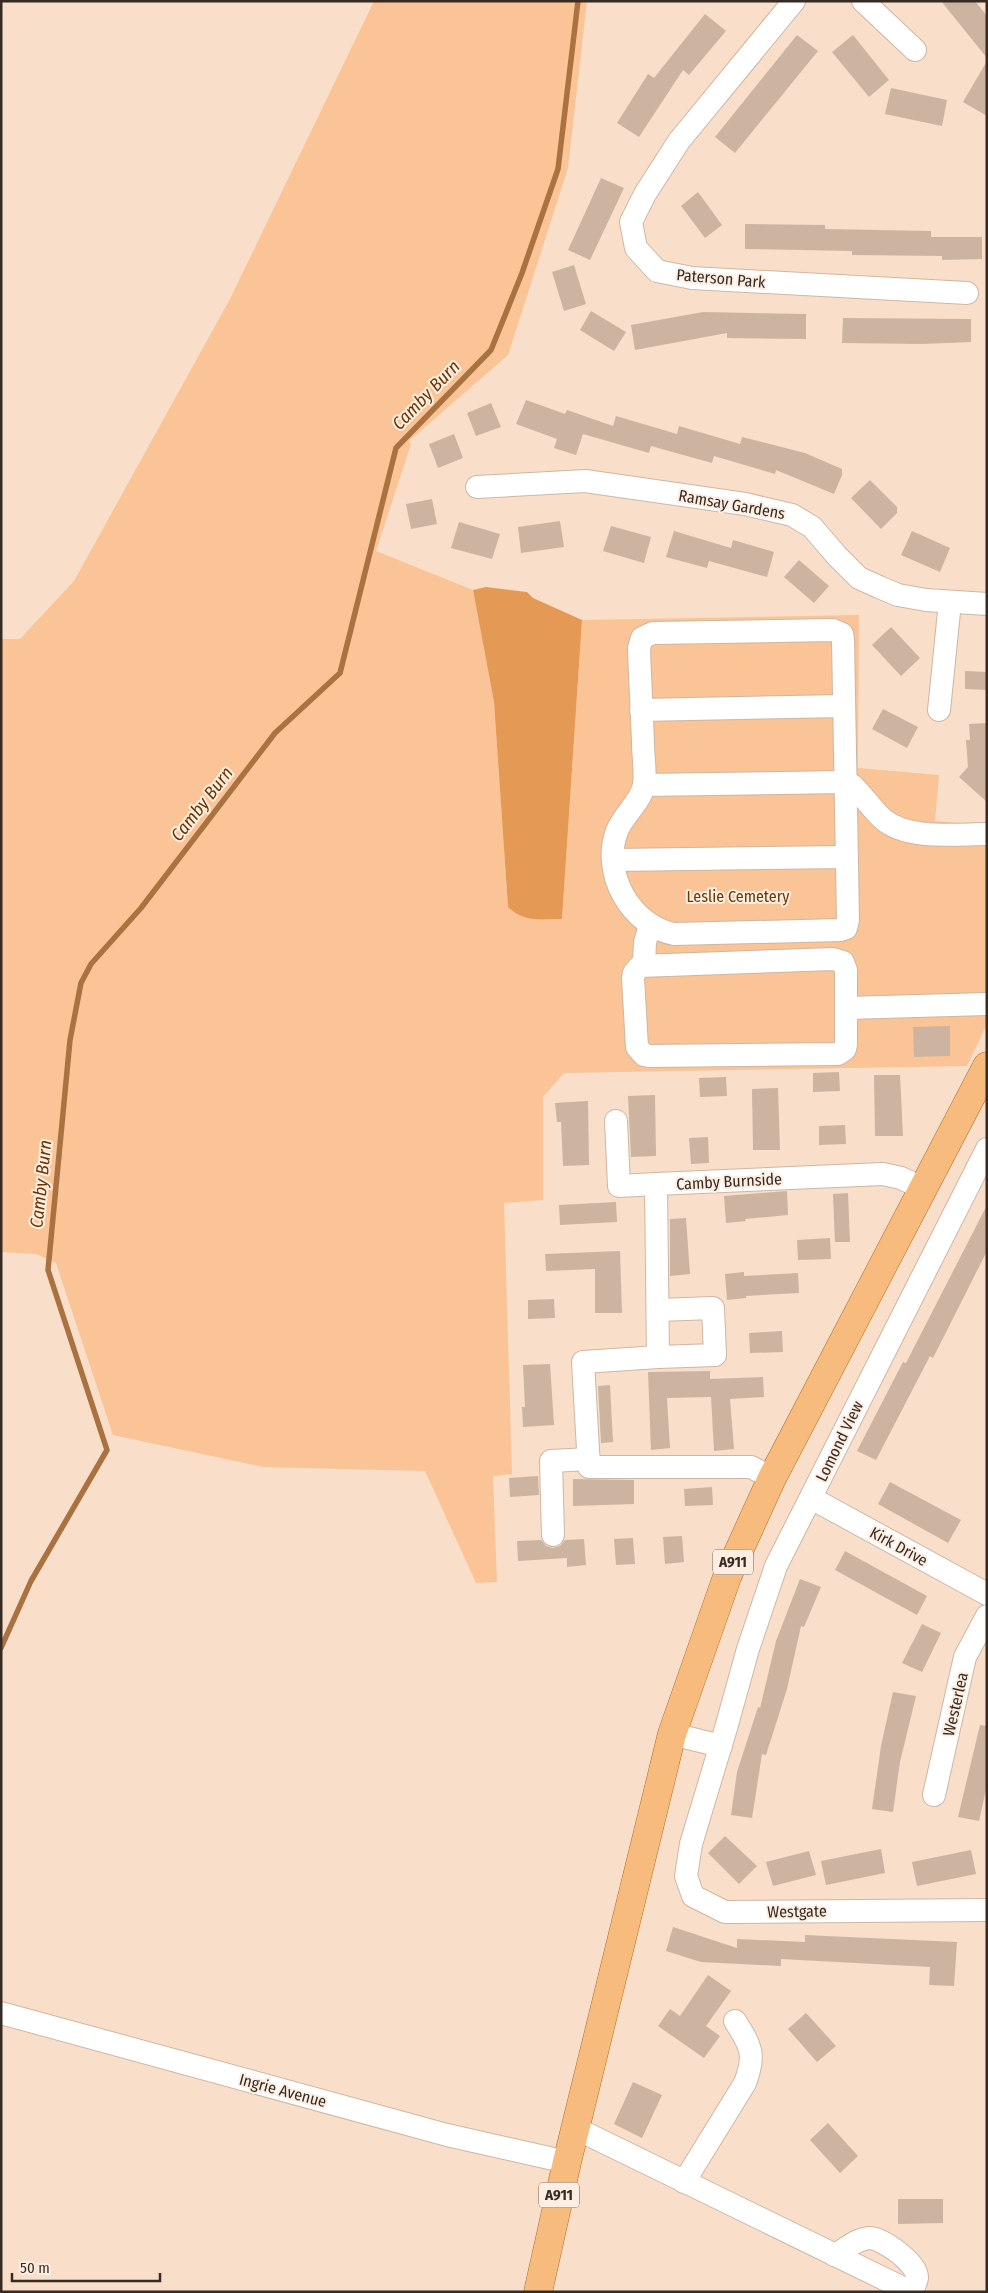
<svg xmlns="http://www.w3.org/2000/svg" width="988" height="2293" font-family="'Fira Sans Condensed',sans-serif">
<style>
.green{fill:#fac496}
.forest{fill:#e49955}
.lines{fill:none;stroke-linecap:round;stroke-linejoin:round}
.stream{stroke:#a97240;stroke-width:5.5}
.building{fill:#cdb4a0}
.minor-casing{stroke:#cfb6a2;stroke-width:24}
.major-casing{stroke:#b06d25;stroke-width:29}
.minor{stroke:#fff;stroke-width:22}
.major{stroke:#f7bc7d;stroke-width:28}
.labels{text-anchor:middle;stroke-width:4;stroke-linejoin:round;paint-order:stroke}
.shield{fill:#feeee2;stroke:#71665c;stroke-width:1}
.shield-label{font-size:15px;font-weight:bold;fill:#352b23}
.street-label{font-size:16px;fill:#352b23;stroke:#feeee2}
.park-label{font-size:16px;fill:#693900;stroke:#feeee2}
.water-label{font-size:18px;font-style:italic;fill:#683800;stroke:#feeee2}
</style>
<rect width="100%" height="100%" fill="#f9dfca"/>
<path class="green" d="M374,1H587L568,168L508,355L409,441L411,444L376,551L473,590L494,702L508,907L562,919L582,620L859,615L858,768L939,775L935,821L987,825V1024L967,1066L564,1073L543,1097V1200L504,1203L512,1474L493,1476L497,1582L476,1583L425,1471L263,1467L113,1435L56,1263L36,1254L1,1252V639H20L74,581L230,299Z"/>
<path class="forest" d="M486,587L527,592L533,598L582,620L562,919C540,919 525,923 508,907L494,702L473,590Z"/>
<g class="lines">
<path class="stream" d="M1,1648L31,1581L107,1450L48,1270L70,1040L81,983L91,964L141,908L275,733L340,673L396,448L491,350L522,273L558,169L578,1"/>
</g>
<g class="building">
<path d="M941,1H975L987,16V58Z"/>
<path d="M705,14L726,31L689,75L683,70L639,137L617,123L648,74L654,78Z"/>
<path d="M797,35L818,51L735,153L715,137Z"/>
<path d="M853,35L889,80L869,97L832,52Z"/>
<path d="M987,61V116L963,102Z"/>
<path d="M891,88L947,100L942,126L885,114Z"/>
<path d="M601,178L624,188L590,260L568,250Z"/>
<path d="M698,192L722,225L705,238L681,206Z"/>
<path d="M745,224L825,225V229L931,231V237H982V259L942,260V256L852,255V251L745,249Z"/>
<path d="M574,265L586,304L564,311L552,272Z"/>
<path d="M591,311L626,332L614,351L580,330Z"/>
<path d="M703,312L806,314V339L727,338V333L635,350L631,325Z"/>
<path d="M843,318L971,319V342L922,344L842,343Z"/>
<path d="M526,400L565,414L567,410L613,426L616,416L677,434L679,426L740,444L742,437L805,453L842,469V475L834,494L776,470L775,474L714,456L712,463L651,446L649,453L583,434L576,455L554,448L557,439L516,424Z"/>
<path d="M491,403L501,427L476,436L467,413Z"/>
<path d="M454,434L463,458L438,468L429,444Z"/>
<path d="M870,480L897,507V513L881,529L851,498Z"/>
<path d="M432,499L437,524L411,529L406,504Z"/>
<path d="M560,521L564,547L521,553L518,527Z"/>
<path d="M459,522L500,534L492,559L451,548Z"/>
<path d="M611,526L651,537L644,563L603,551Z"/>
<path d="M674,531L731,548L733,540L774,552L767,577L709,561L707,568L666,557Z"/>
<path d="M912,531L950,548L940,572L901,555Z"/>
<path d="M799,560L829,586L814,603L784,577Z"/>
<path d="M891,627L920,658L901,676L872,645Z"/>
<path d="M965,671L987,672V690L965,689Z"/>
<path d="M883,709L918,727L907,748L872,729Z"/>
<path d="M987,723V802L959,777L968,767L966,740H970L969,724Z"/>
<path d="M950,1026V1056L914,1057L913,1027Z"/>
<path d="M839,1072L840,1091L813,1092V1073Z"/>
<path d="M874,1075H900L903,1136H875Z"/>
<path d="M726,1077L727,1096L700,1097L699,1078Z"/>
<path d="M778,1088L780,1150H753L752,1089Z"/>
<path d="M655,1095L656,1156L631,1157L628,1096Z"/>
<path d="M588,1101L589,1165L563,1166L561,1122H557L555,1103Z"/>
<path d="M845,1125L846,1144L819,1145V1126Z"/>
<path d="M708,1137L709,1163L691,1164L689,1138Z"/>
<path d="M787,1191L788,1215L745,1219L746,1221L726,1223L724,1196Z"/>
<path d="M848,1193L850,1242H835L833,1194Z"/>
<path d="M616,1202L617,1222L560,1225L559,1205Z"/>
<path d="M987,1205V1251L933,1358L930,1356L876,1460L857,1451L903,1362L906,1363Z"/>
<path d="M686,1218L690,1274L670,1276V1219Z"/>
<path d="M830,1238L831,1259L798,1260L797,1240Z"/>
<path d="M620,1251L622,1313H595V1269L546,1271L545,1254Z"/>
<path d="M744,1272V1276L798,1273L799,1293L746,1296V1298L727,1300L725,1274Z"/>
<path d="M554,1299L555,1318L528,1319V1300Z"/>
<path d="M782,1331L783,1352L750,1353L749,1333Z"/>
<path d="M550,1364L554,1425L523,1427L522,1407H525L523,1365Z"/>
<path d="M710,1371V1379L763,1377L764,1397L730,1399L734,1449L714,1451L711,1397L667,1398L670,1448L651,1450L648,1372Z"/>
<path d="M610,1385L613,1442L601,1443L598,1386Z"/>
<path d="M538,1476L539,1495L510,1497L509,1478Z"/>
<path d="M573,1479L634,1480V1504L573,1506Z"/>
<path d="M890,1482L961,1520L948,1543L878,1504Z"/>
<path d="M712,1487L713,1505L685,1506L684,1489Z"/>
<path d="M682,1536L684,1562L665,1564L663,1537Z"/>
<path d="M633,1538L635,1564L616,1565L614,1539Z"/>
<path d="M584,1539L586,1565L567,1567V1558L518,1561L517,1541L541,1540L546,1546L553,1548L560,1546L565,1540Z"/>
<path d="M845,1551L927,1596L917,1615L835,1570Z"/>
<path d="M800,1579L821,1587L804,1627L801,1626L787,1689L766,1755L762,1754L752,1818L731,1815L737,1772L758,1707L760,1708L776,1641Z"/>
<path d="M922,1624L941,1633L922,1672L902,1663Z"/>
<path d="M893,1692L916,1696L900,1762L893,1812L872,1809L881,1746Z"/>
<path d="M980,1725L987,1726V1785L979,1821L958,1817Z"/>
<path d="M725,1836L757,1866L739,1884L708,1853Z"/>
<path d="M881,1849L885,1873L826,1885L821,1861Z"/>
<path d="M971,1850L976,1874L917,1886L912,1862Z"/>
<path d="M809,1851L816,1875L773,1886L766,1862Z"/>
<path d="M673,1927L737,1948V1939L805,1942V1935L957,1942L954,1986L929,1985L930,1967L781,1959V1966L701,1962L666,1951Z"/>
<path d="M708,1975L731,1991L706,2026L720,2036L704,2058L658,2026L670,2009L680,2016Z"/>
<path d="M806,2013L836,2046L817,2062L788,2029Z"/>
<path d="M633,2082L662,2095L642,2138L614,2124Z"/>
<path d="M828,2123L858,2156L840,2173L810,2140Z"/>
<path d="M898,2199H943V2223L898,2224Z"/>
</g>
<g class="lines">
<defs>
<g id="minor">
<path d="M794,1L679,141L645,194L631,222L636,248L657,271L692,278L967,293"/>
<path d="M863,1L915,50"/>
<path d="M477,487L585,481L745,504L792,515L812,527L837,556L859,578L879,587L898,595L926,600L987,604"/>
<path d="M833,630L842,634L843,639L848,920L846,928L840,930L674,934C631,926 601,873 617,831C623,815 641,802 644,785C646,772 643,756 643,743C642,712 640,680 639,648L642,638L653,633Z"/>
<path d="M641,710L844,706"/>
<path d="M939,710L950,602"/>
<path d="M644,785L845,782L852,785C864,796 872,810 884,820C909,840 956,834 987,834"/>
<path d="M614,860L847,857"/>
<path d="M833,959L843,962L846,970V1044L845,1049L838,1054L649,1056L644,1055L637,1047L633,978L634,973L640,966Z"/>
<path d="M644,964L645,942L650,926"/>
<path d="M847,1008L987,1004"/>
<path d="M616,1121L619,1186L656,1184"/>
<path d="M987,1149L776,1566L748,1649L726,1728L691,1844L686,1876L693,1896L725,1912L987,1910"/>
<path d="M658,1357L715,1355L713,1308L659,1310"/>
<path d="M772,1478L751,1467H589L583,1362L658,1357L656,1184L883,1174L901,1178L924,1189"/>
<path d="M811,1498L987,1594"/>
<path d="M553,1535L551,1461L589,1459"/>
<path d="M672,1734L721,1746"/>
<path d="M934,1795L965,1657L987,1616"/>
<path d="M1,2013L447,2135L567,2162"/>
<path d="M575,2128L911,2292"/>
<path d="M684,2182L745,2083C756,2054 751,2046 735,2021"/>
<path d="M834,2255C846,2250 855,2239 869,2238C882,2238 918,2263 917,2278C917,2282 913,2288 911,2292"/>
</g>
<path id="major" d="M538,2292L567,2162L672,1734L727,1577L772,1478L987,1066"/>
</defs>
<use href="#minor" class="minor-casing"/>
<use href="#major" class="major-casing"/>
<use href="#minor" class="minor"/>
<use href="#major" class="major"/>
</g>
<g class="labels">
<g class="shield">
<rect x="713" y="1549.5" width="40" height="25" rx="4"/>
<rect x="539" y="2182.5" width="40" height="25" rx="4"/>
</g>
<g class="shield-label">
<text x="733" y="1567">A911</text>
<text x="559" y="2200">A911</text>
</g>
<g class="street-label">
<text transform="translate(721 278) rotate(5)" y="6">Paterson Park</text>
<text transform="translate(732 504) rotate(10)" y="6">Ramsay Gardens</text>
<text transform="translate(729 1181) rotate(-3)" y="6">Camby Burnside</text>
<text transform="translate(839 1441) rotate(-64)" y="6">Lomond View</text>
<text transform="translate(899 1546) rotate(29)" y="6">Kirk Drive</text>
<text transform="translate(955 1704) rotate(-77)" y="6">Westerlea</text>
<text transform="translate(797 1911) rotate(-1)" y="6">Westgate</text>
<text transform="translate(283 2090) rotate(15)" y="6">Ingrie Avenue</text>
</g>
<g class="park-label">
<text x="738" y="902">Leslie Cemetery</text>
</g>
<g class="water-label">
<text transform="translate(426 395) rotate(-46)" y="6">Camby Burn</text>
<text transform="translate(202 804) rotate(-52)" y="6">Camby Burn</text>
<text transform="translate(41 1184) rotate(-84)" y="6">Camby Burn</text>
</g>
</g>
<rect width="988" height="2293" fill="none" stroke="#352b23" stroke-width="5"/>
<path d="M12 2273v8h148v-8" fill="none" stroke="#352b23" stroke-width="2.5"/>
<text x="20" y="2273" font-size="15" fill="#352b23" stroke="#feeee2" stroke-width="4" paint-order="stroke">50 m</text>
</svg>
